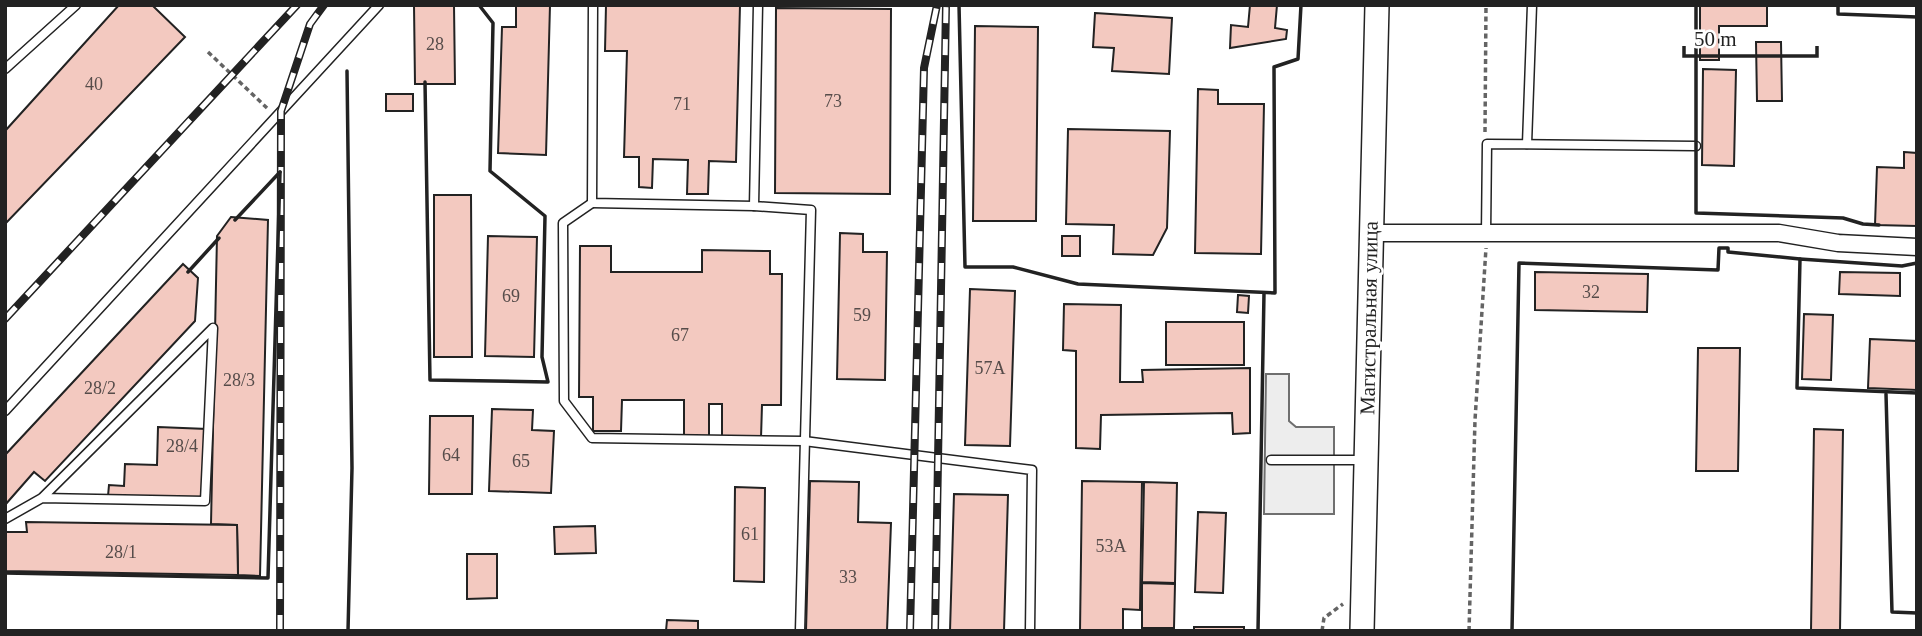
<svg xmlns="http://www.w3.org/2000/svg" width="1922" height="636" font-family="Georgia,serif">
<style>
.parking{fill:#ededed;stroke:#6f6f6f;stroke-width:2}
.building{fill:#f3c9c0;stroke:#222;stroke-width:2}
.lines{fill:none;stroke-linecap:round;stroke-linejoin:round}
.service-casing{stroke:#222;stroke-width:11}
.minor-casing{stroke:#222;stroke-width:19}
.secondary-casing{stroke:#222;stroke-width:26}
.path{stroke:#646464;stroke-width:3.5;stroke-dasharray:5 3.5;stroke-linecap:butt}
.service{stroke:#fff;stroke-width:8}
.minor{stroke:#fff;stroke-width:16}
.secondary{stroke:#fff;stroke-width:23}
.rail-casing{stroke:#222;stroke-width:8}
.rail{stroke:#fff;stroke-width:5;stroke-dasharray:16;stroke-linecap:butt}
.wall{stroke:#222;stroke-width:3.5}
.labels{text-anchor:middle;stroke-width:5;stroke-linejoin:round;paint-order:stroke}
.number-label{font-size:18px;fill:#564c4a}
.street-label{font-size:21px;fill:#222;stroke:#fff}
</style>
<rect width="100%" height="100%" fill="#fff"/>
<path class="parking" d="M1266,374H1289V421L1296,427H1334V514H1264Z"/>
<g class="building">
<path d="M119,5H152L185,37L5,224V131Z"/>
<path d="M414,5H454L455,84H415Z"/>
<path d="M516,5H550L546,155L498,153L502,27H516Z"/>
<path d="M606,5H740L736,162L709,161L708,194H687L688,160L653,159L652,188L639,187V157H624L627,51H605Z"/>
<path d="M1250,5H1277L1275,28L1287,30L1286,39L1230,48L1231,25L1248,27Z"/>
<path d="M1700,5H1767V26H1719V60H1700Z"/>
<path d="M776,8L891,9L890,194L775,193Z"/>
<path d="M1095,13L1172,18L1169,74L1112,71L1114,48L1093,47Z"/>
<path d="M975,26L1038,27L1036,221H973Z"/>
<path d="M1756,42H1781L1782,101H1757Z"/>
<path d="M1703,69L1736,70L1734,166L1702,165Z"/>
<path d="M1198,89L1218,90V104H1264L1261,254L1195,253Z"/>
<rect x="386" y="94" width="27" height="17"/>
<path d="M1068,129L1170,131L1167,228L1153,255L1113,254L1114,225L1066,224Z"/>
<path d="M1904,152L1917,153V226L1875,225L1877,167L1904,168Z"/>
<path d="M434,195H471L472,357H434Z"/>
<path d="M231,217L268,220L260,576L238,575L237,525L211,524L217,236Z"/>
<path d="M840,233L863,234V252H887L885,380L837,379Z"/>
<path d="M488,236L537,237L534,357L485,356Z"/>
<rect x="1062" y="236" width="18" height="20"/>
<path d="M580,246H611V272H702V250L770,251V274H782L781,405H762L761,438H722V404H709V436H684V400H622L621,431H593V397H579Z"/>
<path d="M183,264L198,278L195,321L45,481L34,472L5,505V455Z"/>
<path d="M1535,272L1648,274L1647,312L1535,310Z"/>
<path d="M1840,272L1900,273V296L1839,294Z"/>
<path d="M970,289L1015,291L1010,446L965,445Z"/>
<path d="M1238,295L1249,296L1248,313L1237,312Z"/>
<path d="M1064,304L1121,305L1120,382H1143L1142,370L1250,368V433L1233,434L1232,413L1101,415L1100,449L1076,448V351L1063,350Z"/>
<path d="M1804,314L1833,315L1831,380L1802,379Z"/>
<rect x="1166" y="322" width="78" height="43"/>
<path d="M1870,339L1917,341V390L1868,388Z"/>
<path d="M1698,348H1740L1738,471H1696Z"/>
<path d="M492,409L533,410L532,430L554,431L551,493L489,491Z"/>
<path d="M430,416H473L472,494H429Z"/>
<path d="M158,427L207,429L204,500L108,496L109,485L124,486L125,464L157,465Z"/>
<path d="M1814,429L1843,430L1840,631H1811Z"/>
<path d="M810,481L859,482L858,522L891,523L887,631H806Z"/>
<path d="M1082,481L1142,482L1140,610L1123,609V631H1080Z"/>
<path d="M1144,482L1177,483L1175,583L1142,582Z"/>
<path d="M735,487L765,488L764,582L734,581Z"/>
<path d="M954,494L1008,495L1004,631H950Z"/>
<path d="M1198,512L1226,513L1223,593L1195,592Z"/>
<path d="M26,522L237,525L238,575L5,571V532H27Z"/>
<path d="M595,526L596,553L555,554L554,527Z"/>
<path d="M467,554H497V598L467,599Z"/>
<path d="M1142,583L1175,584L1174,628H1142Z"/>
<path d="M667,620L698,621V631H666Z"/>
<rect x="1194" y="627" width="50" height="4"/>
</g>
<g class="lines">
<defs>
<g id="service">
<path d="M593,5L592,203L754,206"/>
<path d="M758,5L754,206L811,210L800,631"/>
<path d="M5,69L76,5"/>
<path d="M1527,144L1532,5"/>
<path d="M592,203L563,223L564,401L592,438L804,441L1032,470L1030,631"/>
<path d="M1486,234L1487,144L1696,146"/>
<path d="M5,411L379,5"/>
<path d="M1271,460H1363"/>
<path d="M5,519L42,498L213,328L205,501L42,498"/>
</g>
<path id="minor" d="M1371,233H1779L1838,243L1917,247"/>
<path id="secondary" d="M1362,631L1377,5"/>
</defs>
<use href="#service" class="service-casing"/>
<use href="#minor" class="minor-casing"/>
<use href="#secondary" class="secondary-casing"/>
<g class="path">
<path d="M208,52L267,108"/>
<path d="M1485,132L1486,5"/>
<path d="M1322,631L1324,618L1343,604"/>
<path d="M1469,631L1475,420L1486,248"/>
</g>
<use href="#service" class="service"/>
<use href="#minor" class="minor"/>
<use href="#secondary" class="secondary"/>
<defs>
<g id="rail">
<path d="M5,319L297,5"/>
<path d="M280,631L281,111L310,24L324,5"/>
<path d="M910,631L924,68L937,5"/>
<path d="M935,631L946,5"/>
</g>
</defs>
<use href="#rail" class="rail-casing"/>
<use href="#rail" class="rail"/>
<g class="wall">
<path d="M959,5L965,267H1013L1078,284L1275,293L1274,67L1298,59L1301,5"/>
<path d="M1696,5V213L1843,218L1863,224L1879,225"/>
<path d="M1838,5V14L1917,17"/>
<path d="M347,71L352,468L348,631"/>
<path d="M425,82L430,380L548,382L542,357L545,216L490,171L493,23L479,5"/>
<path d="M235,220L280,172"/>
<path d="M1917,263L1902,266L1800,259L1797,388L1917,393"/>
<path d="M188,272L219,238"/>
<path d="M1886,394L1892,612L1917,613"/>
<path d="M5,573L268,578L280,172"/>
<path d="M1258,631L1264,293"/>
<path d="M1512,631L1519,263L1718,270L1719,248H1728V252L1800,259"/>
</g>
</g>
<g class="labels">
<g class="number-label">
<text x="435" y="50">28</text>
<text x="94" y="90">40</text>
<text x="833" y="107">73</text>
<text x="682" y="110">71</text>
<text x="1591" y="298">32</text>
<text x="511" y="302">69</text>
<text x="862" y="321">59</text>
<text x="680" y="341">67</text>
<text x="990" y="374">57А</text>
<text x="239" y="386">28/3</text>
<text x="100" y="394">28/2</text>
<text x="182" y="452">28/4</text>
<text x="451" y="461">64</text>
<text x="521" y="467">65</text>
<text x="750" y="540">61</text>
<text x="1111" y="552">53А</text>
<text x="121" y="558">28/1</text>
<text x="848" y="583">33</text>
</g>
<g class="street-label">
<text transform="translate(1369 318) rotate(-89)" y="7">Магистральная улица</text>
</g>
</g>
<rect width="1922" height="636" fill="none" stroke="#222222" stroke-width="14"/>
<path d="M1684 46v10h133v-10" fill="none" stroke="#222222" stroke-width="3.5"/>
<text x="1694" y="46" font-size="21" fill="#222222" stroke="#ffffff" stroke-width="5" paint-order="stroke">50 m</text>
</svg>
